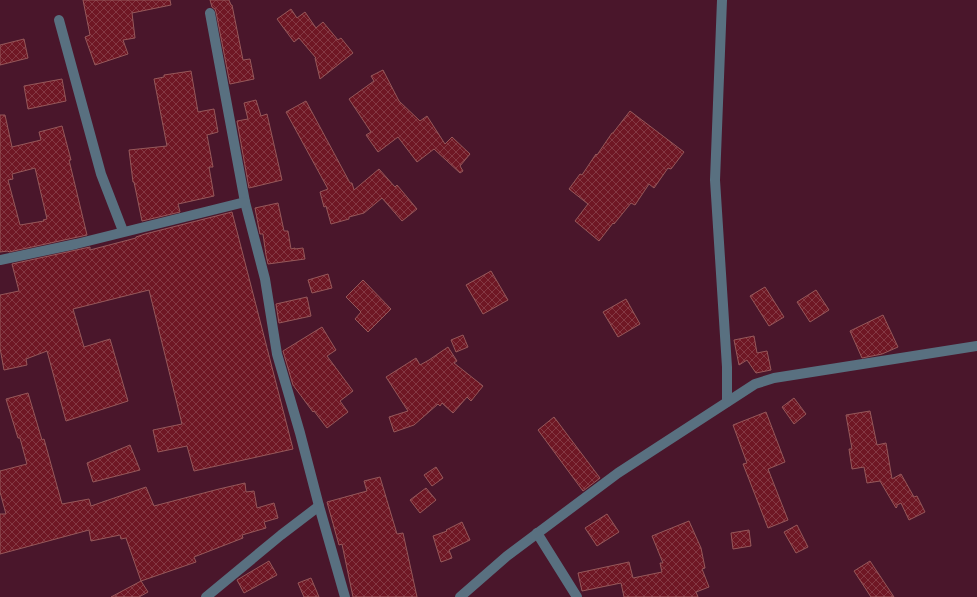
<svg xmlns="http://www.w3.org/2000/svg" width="977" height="597" font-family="'IBM Plex Sans',sans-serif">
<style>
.building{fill:url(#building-cross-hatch);stroke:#96585a;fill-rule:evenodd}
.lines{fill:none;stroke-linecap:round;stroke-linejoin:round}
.minor{stroke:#597080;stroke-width:10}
</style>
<defs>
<pattern id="building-cross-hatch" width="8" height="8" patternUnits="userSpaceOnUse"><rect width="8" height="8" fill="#6f1724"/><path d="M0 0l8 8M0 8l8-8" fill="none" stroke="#843944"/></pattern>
</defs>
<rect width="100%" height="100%" fill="#4a162b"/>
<g class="building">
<path d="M83,0H170L171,5L132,13L135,38L123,40L128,54L95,65L85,37L90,35Z"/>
<path d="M210,0H229L231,5H232L243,60L250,59L254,79L230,84L216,12L215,9L212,7Z"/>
<path d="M291,9L297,18L305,12L316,28L323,22L338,40L341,38L353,53L320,79L315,58H316L299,38L294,42L277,19Z"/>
<path d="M24,39L28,58L0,65V45Z"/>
<path d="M383,70L399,101L420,121L427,116L445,144L452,137L470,154L460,166L463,171L460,173L434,149L417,162L398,137L378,152L366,135L371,132L349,99L374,81L371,76Z"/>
<path d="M191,71L198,112L214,109L218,132L207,135L213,167H209L214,196L178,204L180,212L142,221L134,182H133L129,150L167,146L154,79L164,77V75Z"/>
<path d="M62,79L66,101L28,109L24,86Z"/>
<path d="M256,100L261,116L267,114L282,180L249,188L237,121L248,119L244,103Z"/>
<path d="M306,101L350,183H352L354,190L379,169L395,187L397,185L417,209L402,221L382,198L364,213L349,217V219L331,224L326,206L324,207L320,192L328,189L286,112Z"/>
<path d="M630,111L684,152L671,169L668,168L654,188L649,184L635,205L631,203L614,224L613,223L599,241L575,221L588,204L569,189L580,174L582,175L596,154L597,155L612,133H613Z"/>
<path d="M0,115H5L12,147L41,140L39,132L62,126L71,160H69L87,235L9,252L8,251L0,252ZM35,168L47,219L43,220L44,221L20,225L8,180L13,179L12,174Z"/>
<path d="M278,203L284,231H288L291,249L295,248V249L303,248L305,259L268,264L266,255L263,234H260L255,208Z"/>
<path d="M232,212L293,449L194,471L187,446L158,452L153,430L182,424L149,290L73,309L84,347L110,339L128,401L66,421L47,351L26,359L27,365L4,370L0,348V295L19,291L12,264L90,247V250L136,238V237L145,234Z"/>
<path d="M491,271L508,300L483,314L466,285Z"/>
<path d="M328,274L332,288L312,293L308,280Z"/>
<path d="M363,280L391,309L368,332L355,319L361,312L346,297Z"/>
<path d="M765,287L784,317L769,326L750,296Z"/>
<path d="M816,290L829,310L810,322L797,302Z"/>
<path d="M307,297L311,316L279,323L276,304Z"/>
<path d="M626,299L640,324L618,337L603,312Z"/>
<path d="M883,315L898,347L882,354L862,358L850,331Z"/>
<path d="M322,327L336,350L327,356L353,391L340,401L348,412L327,428L314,411L313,412L293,385L283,351Z"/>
<path d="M463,335L468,347L456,352L451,340Z"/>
<path d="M754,336L757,353L767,351L771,370L756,373L747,360L739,365L734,340Z"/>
<path d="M448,347L457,361L454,363L483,386L471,401L467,397L453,413L442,403L440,406L438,404L414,425L394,432L389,417L408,411L386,377L416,358L420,365L429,360Z"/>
<path d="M28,393L42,440L44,439L62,504L89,499L91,506L146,487L154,506L219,489L245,483L246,492L254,491L257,508L274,503L278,518L264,522L266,528L242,535L243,538L194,557L196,562L141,581L126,538L121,539L120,535L91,541L89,530L0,554V514H6L0,492V471L27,464L20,438H18L6,399Z"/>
<path d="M794,398L806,414L794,424L782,407Z"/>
<path d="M870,411L877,445L886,443L892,479L901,474L914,497L917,496L925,512L909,520L901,503L897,505V507L896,508L880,481L867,483L864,467L852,469L849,449H852L846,415Z"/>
<path d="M766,412L785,462L768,469L788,520L768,528L743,464L747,463L733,425Z"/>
<path d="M554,417L600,478L583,491L538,430Z"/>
<path d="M130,445L140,470L93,482L87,463Z"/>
<path d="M436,467L443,478L432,486L424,475Z"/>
<path d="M380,477L397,534L403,533L417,597H353L342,544L339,545L327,502L367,491L364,481Z"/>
<path d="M426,488L436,500L420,513L410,500Z"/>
<path d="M607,514L619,532L597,546L585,528Z"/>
<path d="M689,521L701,548L705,568L702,569L709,587L696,592L698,597H624L621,583L582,591L578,573L629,562L633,578L662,572L660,563H663L652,536Z"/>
<path d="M462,522L470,540L449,550L452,558L441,562L433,536L447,531L446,530Z"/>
<path d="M797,525L808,547L796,553L784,532Z"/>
<path d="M749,530L751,546L733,549L731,533Z"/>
<path d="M269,561L277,575L244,593L237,580Z"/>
<path d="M870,561L894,597H871L854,571Z"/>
<path d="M311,578L319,597H304L298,583Z"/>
<path d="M141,581L148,592L139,597H111Z"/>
</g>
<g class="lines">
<g class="minor">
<path d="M722,0L715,180L727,367V402"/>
<path d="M210,13L245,202L265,279L277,354L300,433L319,506L345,597"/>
<path d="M59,20L101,174L123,231"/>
<path d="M0,260L76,244L245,202"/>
<path d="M537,533L577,597"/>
<path d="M206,597L281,535L319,506"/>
<path d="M460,597L507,556L618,473L755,384L774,378L977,346"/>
</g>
</g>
</svg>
